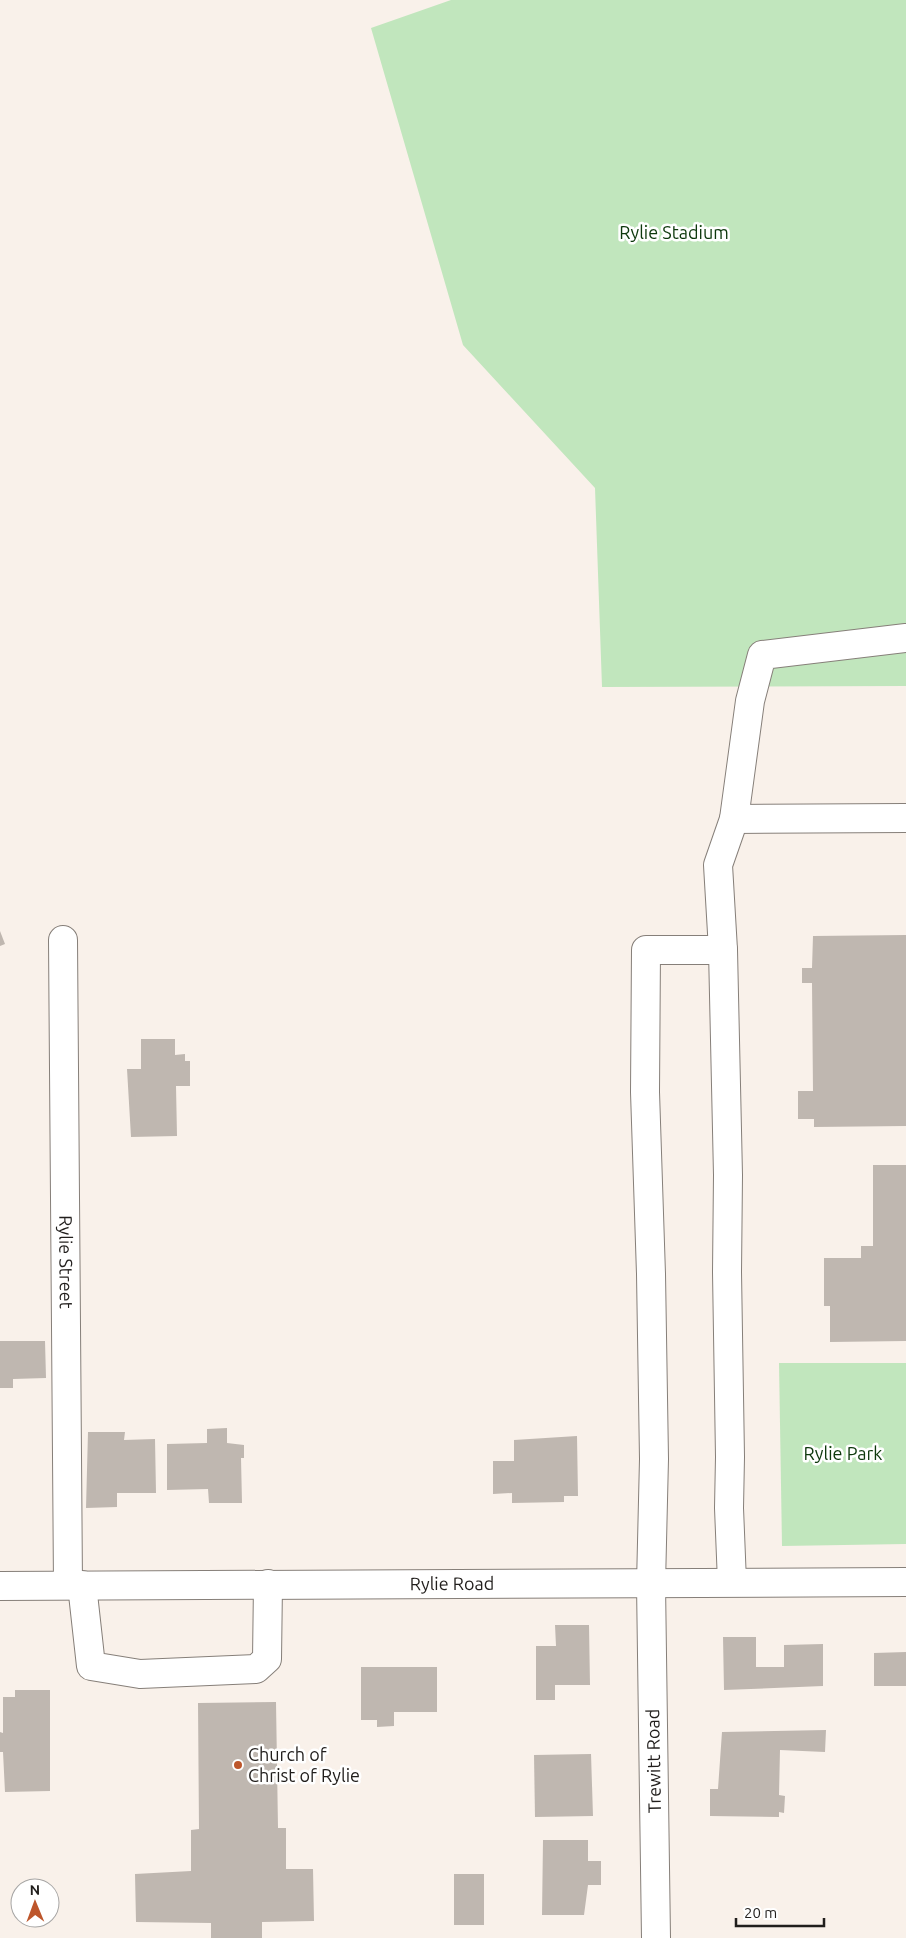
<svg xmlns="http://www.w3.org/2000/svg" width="906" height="1938" font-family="Ubuntu,sans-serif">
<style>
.green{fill:#c1e6bd}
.building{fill:#bfb7b0}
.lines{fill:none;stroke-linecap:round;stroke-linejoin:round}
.minor-casing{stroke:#867f79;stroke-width:30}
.minor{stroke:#fff;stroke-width:28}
.poi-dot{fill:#bd562b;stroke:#fff;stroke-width:2}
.labels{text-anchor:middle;stroke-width:5;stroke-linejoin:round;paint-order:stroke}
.park-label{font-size:18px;fill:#0d380c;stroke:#fff}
.street-label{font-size:18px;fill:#211e1c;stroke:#fff}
.poi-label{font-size:18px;fill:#211e1c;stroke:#fff;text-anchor:start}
</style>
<rect width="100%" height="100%" fill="#f9f1ea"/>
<g class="green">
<path d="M451,0H906V686L602,687L595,488L463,345L371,28Z"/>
<path d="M779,1363H906V1544L782,1546Z"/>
</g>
<g class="building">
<path d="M0,931L5,944L0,946Z"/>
<path d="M906,935V1126L814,1127V1119H798V1091H813L812,983H802V968H812L813,936Z"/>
<path d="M141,1039H175V1055L185,1054V1061H190V1086H176L177,1136L131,1137L127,1069H141Z"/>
<path d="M873,1165H906V1341L830,1342V1306H824V1258H861V1246H873Z"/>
<path d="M0,1341H45L46,1378L13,1379V1388H0Z"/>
<path d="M227,1428V1443L244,1445V1458H241L242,1503H209L208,1489L167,1490V1444L207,1443V1429Z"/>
<path d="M88,1432H125L124,1440L155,1439L156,1493H117V1507L86,1508Z"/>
<path d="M577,1436L578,1496H564V1502L512,1503V1493L493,1494V1461H514V1440Z"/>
<path d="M555,1625H589L590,1685H555V1700H536V1646H556Z"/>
<path d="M723,1637H756V1667H784V1645L823,1644V1686L724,1690Z"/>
<path d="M906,1652V1686H874V1653Z"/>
<path d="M361,1667H437V1712H394V1726L377,1727V1720H361Z"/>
<path d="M15,1690H50V1791L5,1792L3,1752H0V1732L3,1733V1697H15Z"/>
<path d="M276,1702L278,1828H286V1869H313L314,1921L262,1922V1938H211V1923L136,1922L135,1874L191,1871V1830L199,1829L198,1703Z"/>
<path d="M826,1730L825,1752L780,1750L779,1795L785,1796L784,1813L779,1812V1817L710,1816V1789H718L722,1732Z"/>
<path d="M591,1754L593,1816L535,1817L534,1755Z"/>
<path d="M543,1840H588V1861H601V1885H588L584,1915H542Z"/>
<rect x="454" y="1874" width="30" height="51"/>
</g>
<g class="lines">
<defs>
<g id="minor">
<path d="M906,638L762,655L750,701L734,819L906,818"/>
<path id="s1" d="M63,940L68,1585"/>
<path d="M732,1582L729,1508L730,1457L727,1272L728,1175L723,950L718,865L734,819"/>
<path d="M82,1585L91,1666L140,1674L256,1669L267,1659L268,1584"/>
<path id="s2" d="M0,1586L906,1582"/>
<path d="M656,1938L651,1584L654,1459L651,1274L645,1092L646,950H723"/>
</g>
</defs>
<use href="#minor" class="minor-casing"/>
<use href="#minor" class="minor"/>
</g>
<circle class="poi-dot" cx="238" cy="1765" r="5"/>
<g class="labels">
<g class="park-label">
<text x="674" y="239">Rylie Stadium</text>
<text x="843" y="1460">Rylie Park</text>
</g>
<g class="street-label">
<text dy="6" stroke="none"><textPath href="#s1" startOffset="322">Rylie Street</textPath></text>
<text dy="6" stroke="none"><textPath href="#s2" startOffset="452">Rylie Road</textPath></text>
<text transform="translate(654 1761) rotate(-91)" y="6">Trewitt Road</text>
</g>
<g class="poi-label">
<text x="248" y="1761">Church of<tspan x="248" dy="21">Christ of Rylie</tspan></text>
</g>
</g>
<g transform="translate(35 1903) rotate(359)"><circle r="24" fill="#ffffff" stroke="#a6a5a4"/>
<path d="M0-4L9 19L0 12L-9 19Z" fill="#bd562b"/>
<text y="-8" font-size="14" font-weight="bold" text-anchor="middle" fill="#211e1c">N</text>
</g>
<path d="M736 1918v8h88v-8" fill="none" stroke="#211e1c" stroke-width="2.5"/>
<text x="744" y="1918" font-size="15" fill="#211e1c" stroke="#ffffff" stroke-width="4" paint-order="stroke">20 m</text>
</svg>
